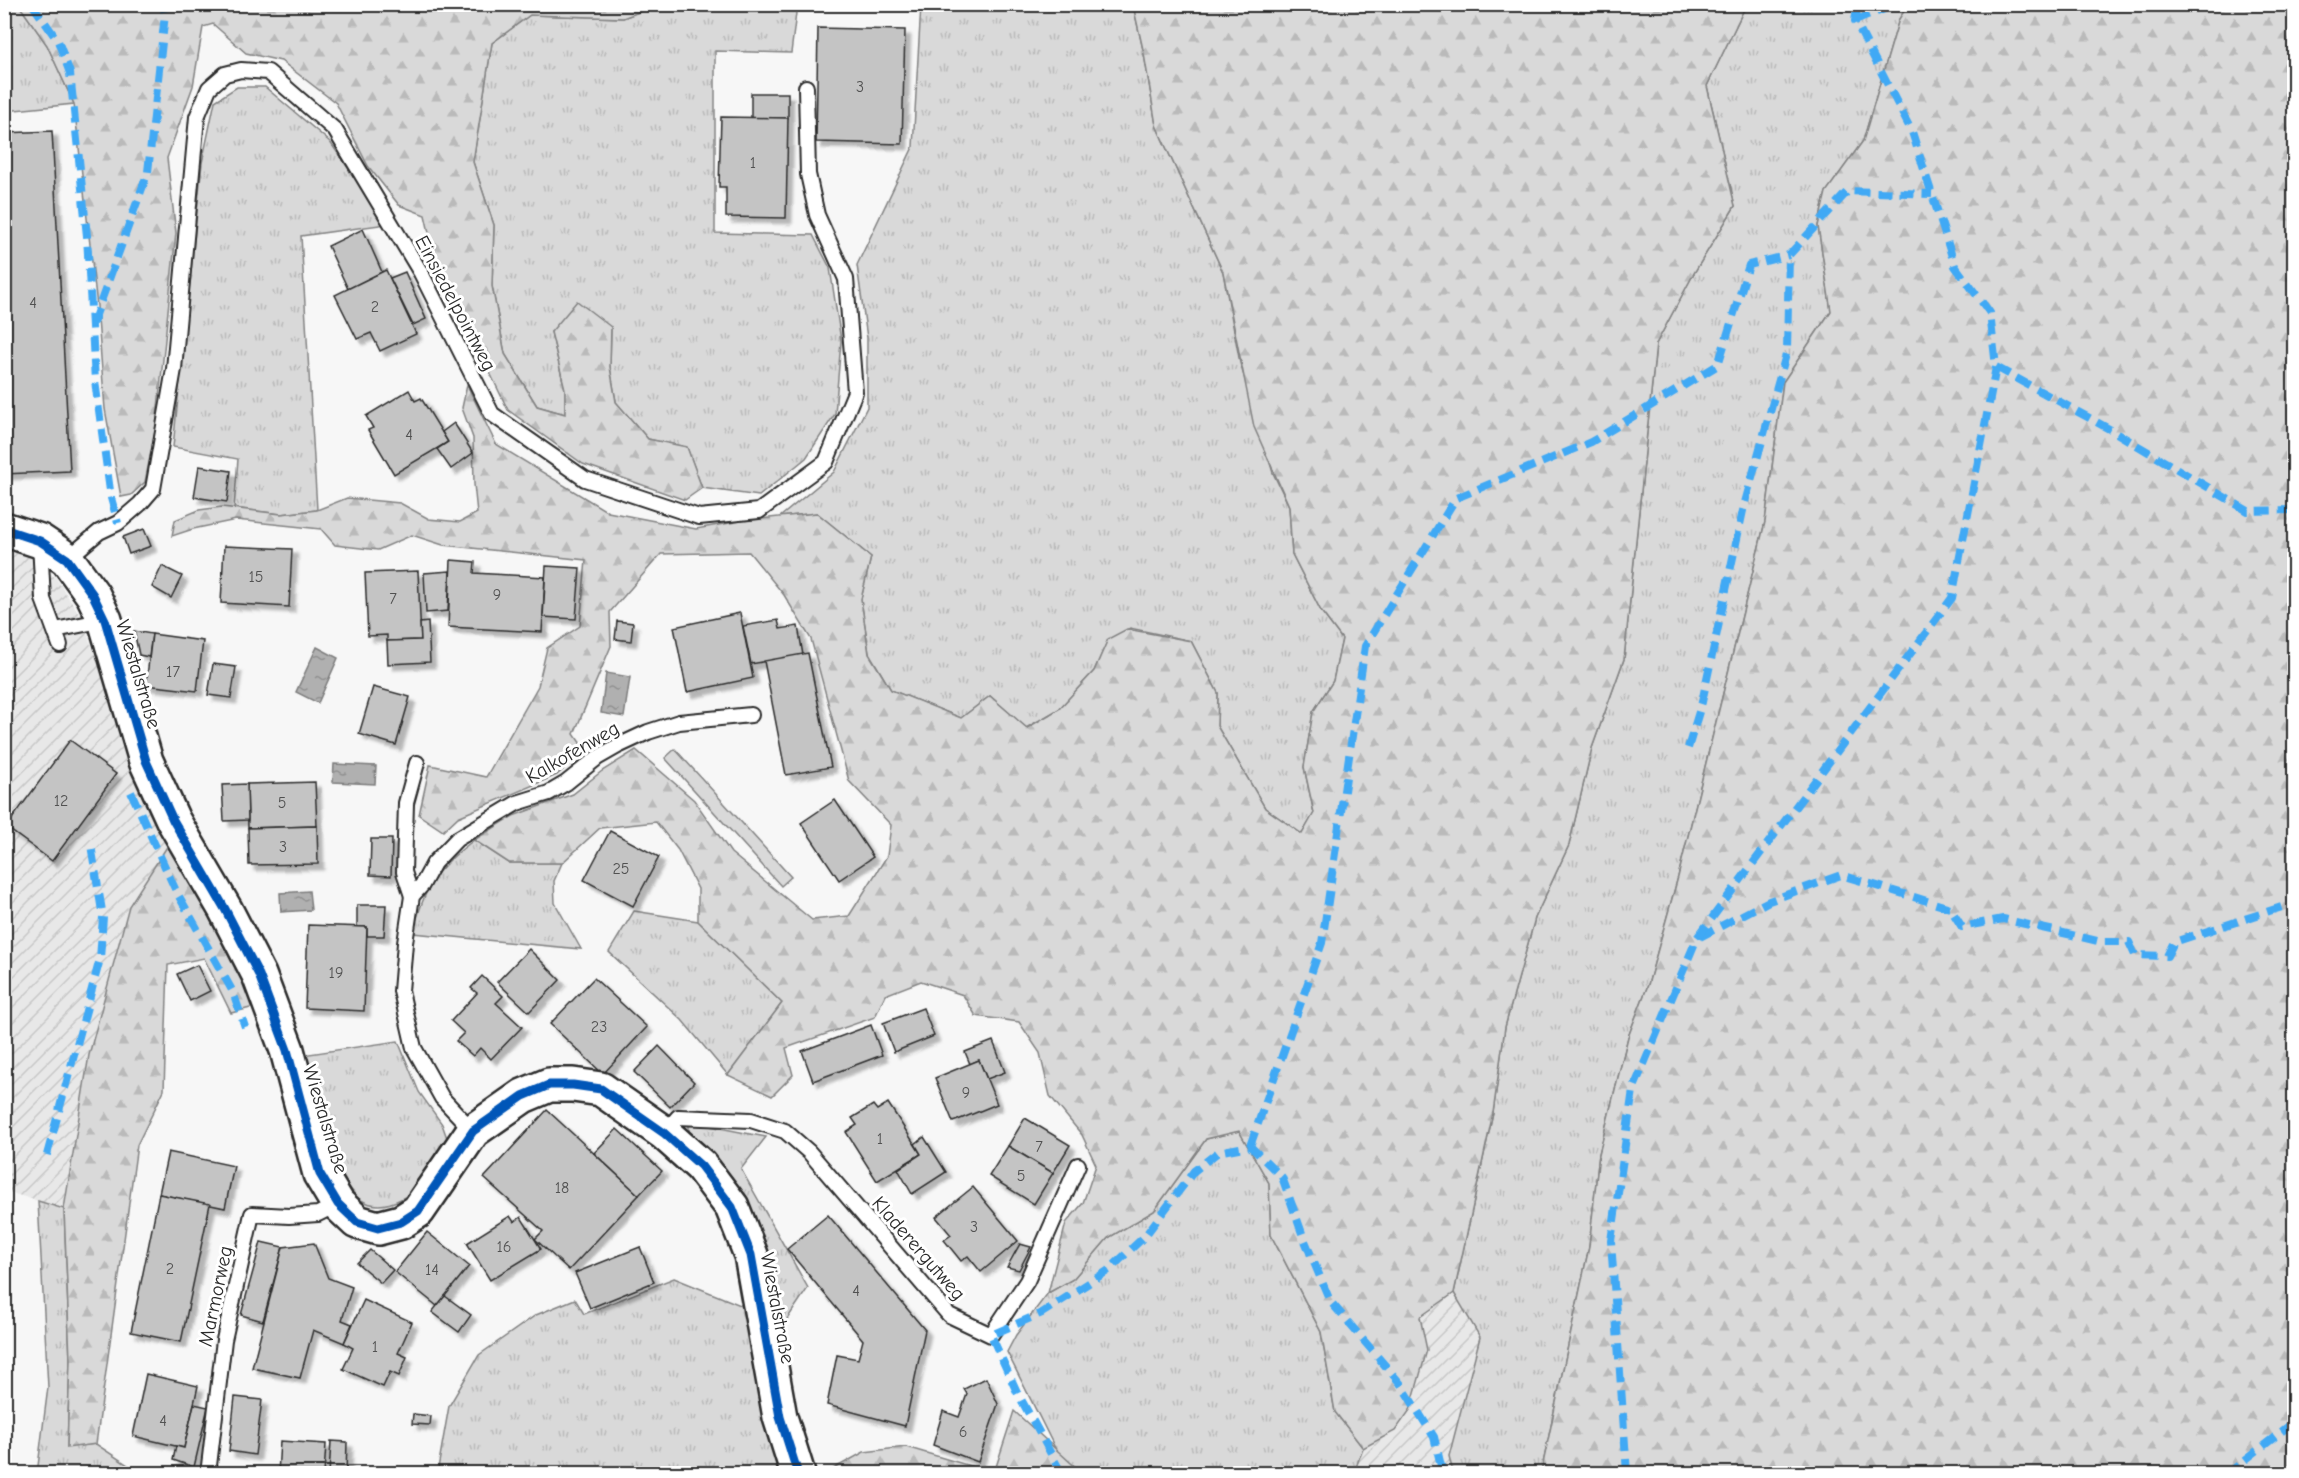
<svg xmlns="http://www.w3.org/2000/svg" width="2299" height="1478" font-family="'Comic Neue',sans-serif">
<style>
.industrial{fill:url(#industrial-furrows)}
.grass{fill:url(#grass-tufts);stroke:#828282;stroke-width:1.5}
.forest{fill:url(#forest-firs);stroke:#828282;stroke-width:1.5}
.pitch{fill:#d9d9d9;stroke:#828282;stroke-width:1.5}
.water{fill:url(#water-ripples);stroke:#7b7b7b;stroke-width:1.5}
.building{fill:#c4c4c4;stroke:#2b2b2b;stroke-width:1.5;filter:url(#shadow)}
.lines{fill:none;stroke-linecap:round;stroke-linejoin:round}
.service-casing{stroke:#2b2b2b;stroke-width:18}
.tertiary-casing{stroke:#2b2b2b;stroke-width:38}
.service{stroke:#fff;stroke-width:14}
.tertiary{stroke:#fff;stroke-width:33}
.quiet{stroke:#3fa9f5;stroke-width:8;stroke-dasharray:15 8;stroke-linecap:butt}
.cycleway-casing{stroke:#fff;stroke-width:13}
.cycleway{stroke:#0057b8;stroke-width:9}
.labels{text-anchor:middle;stroke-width:6;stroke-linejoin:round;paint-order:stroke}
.number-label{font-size:16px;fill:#515151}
.street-label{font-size:20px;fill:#2b2b2b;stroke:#fff}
</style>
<defs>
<pattern id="industrial-furrows" width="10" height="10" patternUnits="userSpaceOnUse" patternTransform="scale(1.5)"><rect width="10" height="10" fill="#e8e8e8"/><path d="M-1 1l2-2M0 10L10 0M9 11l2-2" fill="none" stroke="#c7c7c7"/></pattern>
<pattern id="grass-tufts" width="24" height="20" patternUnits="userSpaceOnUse" patternTransform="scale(1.5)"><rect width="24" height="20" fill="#d9d9d9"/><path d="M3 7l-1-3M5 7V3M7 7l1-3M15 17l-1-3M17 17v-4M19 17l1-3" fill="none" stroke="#bababa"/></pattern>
<pattern id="forest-firs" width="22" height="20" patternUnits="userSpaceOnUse" patternTransform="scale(1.5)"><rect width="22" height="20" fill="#d9d9d9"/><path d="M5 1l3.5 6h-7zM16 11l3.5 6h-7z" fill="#bababa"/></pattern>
<pattern id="water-ripples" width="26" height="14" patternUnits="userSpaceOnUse" patternTransform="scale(1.5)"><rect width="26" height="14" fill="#b0b0b0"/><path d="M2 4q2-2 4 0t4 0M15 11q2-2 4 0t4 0" fill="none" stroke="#8f8f8f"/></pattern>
<filter id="shadow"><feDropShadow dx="5.5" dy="5.5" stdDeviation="1.5" flood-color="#0004"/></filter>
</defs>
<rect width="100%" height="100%" fill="#f7f7f7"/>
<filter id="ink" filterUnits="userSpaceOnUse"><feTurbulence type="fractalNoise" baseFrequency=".0167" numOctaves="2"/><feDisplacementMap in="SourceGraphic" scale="12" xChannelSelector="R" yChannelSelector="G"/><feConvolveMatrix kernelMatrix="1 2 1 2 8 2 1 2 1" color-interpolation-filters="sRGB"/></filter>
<g filter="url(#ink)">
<g class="industrial">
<path d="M5,547L26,555L56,578L81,617L108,690L122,748L170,842L129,906L89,1055L64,1209L5,1191Z"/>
<path d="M1454,1293L1480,1337L1449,1456L1453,1473L1354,1474L1363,1448L1395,1431L1427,1351L1420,1317Z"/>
</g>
<g class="grass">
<path d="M5,5H19L47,45L74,104L5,111Z"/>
<path d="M657,5H797L791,53L715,51V233L813,235L830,268L841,341L835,414L806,458L759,496L702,488L687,448L648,439L616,402L610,367L611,327L551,332L565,389V414L537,406L505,354L492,286L494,225L473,162L492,43L530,15L623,18Z"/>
<path d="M921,5H1133L1144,54L1156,125L1223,272L1240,363L1273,473L1289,506L1292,554L1321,611L1342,639L1333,681L1313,712L1304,767L1314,813L1302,834L1265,808L1217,726L1218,693L1191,641L1130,628L1108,640L1094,671L1059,709L1026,728L990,696L961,718L891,690L869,653L861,599L871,557L817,513L780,517L834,472L867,407V338L857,265L913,147Z"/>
<path d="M1746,5H1908L1899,19L1863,141L1826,192L1818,226L1831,311L1783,382L1765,522L1678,877L1648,985L1628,1037L1599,1154L1589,1247L1541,1473H1453L1449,1456L1480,1337L1454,1293L1493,1113L1505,1027L1535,918L1569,845L1592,748L1624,659L1656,344L1694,273L1735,206L1707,86Z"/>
<path d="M237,87H265L330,142L387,224L301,236L317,510L281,514L234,508L238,459L173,447L202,163L215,101Z"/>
<path d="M474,840L509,863H562L554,881L555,903L581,949L413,933C425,885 435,869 474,840Z"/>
<path d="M634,911L698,921L782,1003L728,1075L682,1020L609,952Z"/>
<path d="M398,1041L419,1092L442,1124L447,1138C445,1145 443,1154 439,1160C432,1172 413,1194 401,1199C389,1205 374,1208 361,1200C335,1183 312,1087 302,1055Z"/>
<path d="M694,1123L766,1137L741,1169L808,1288L775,1337L748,1204L730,1175L689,1133V1126Z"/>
<path d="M1239,1131L1269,1183L1271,1235L1321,1332L1335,1412L1363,1448L1354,1473H1082L1057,1452L1007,1352L1016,1335L1048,1293L1073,1279L1108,1238L1154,1211L1206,1139Z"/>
<path d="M38,1201L64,1209L70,1360L67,1447L96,1444L134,1469L136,1473L37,1474L48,1387Z"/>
<path d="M674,1278L743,1306L783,1473L437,1474L449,1406L479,1355L536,1315L575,1299L584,1314Z"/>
</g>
<g class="forest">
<path d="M19,5H657L623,18L530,15L492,43L473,162L494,225L492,286L505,354L537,406L565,414V389L551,332L577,301L611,327L610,367L616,402L648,439L687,447L702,488L685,500L583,464L508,410L464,319L439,276L425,215L399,205L368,166L336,103L281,61L246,53L213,24L203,27L193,86L167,158L176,233L156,427L145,482L131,495L121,497L105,409L97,306L74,104L47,45Z"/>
<path d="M1133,5H1746L1707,86L1735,206L1694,273L1656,344L1624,659L1592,748L1569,845L1535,918L1505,1027L1493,1113L1454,1293L1420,1317L1427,1350L1410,1410L1395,1431L1363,1448L1335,1412L1321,1332L1271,1235L1269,1183L1239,1131L1206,1139L1154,1211L1108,1238L1073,1279L1048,1293L1066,1223L1083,1203L1096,1165L1082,1135L1050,1096L1040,1053L1019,1022L976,1016L963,995L921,981L885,995L875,1017L786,1048L793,1075L772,1096L728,1075L782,1003L698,921V889L678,850L656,822L600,828L562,863H509L474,840L513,816L573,794L602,771L636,750L694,800L731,853L812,920L849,916L887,856L891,825L849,781L811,639L784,595L749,552L661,554L610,612L611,646L574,734L585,750L557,775L458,817L443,831L419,815L430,765L486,777L538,686L547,648L580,626L586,560L443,545L412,535L378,550L335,545L321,529L236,520L193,529L172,536L175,520L199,510L222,507L281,514L317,510L347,498L400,503L429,519L460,522L477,513L474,484L473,438L462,408L467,385L496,444L608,512L696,529L741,521L817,513L871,557L861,599L869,654L891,690L961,718L990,696L1027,728L1059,709L1094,671L1108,639L1127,629L1191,641L1218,693L1217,726L1265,808L1302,834L1314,813L1304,767L1313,712L1333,681L1342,639L1321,611L1292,554L1289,506L1254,427L1223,272L1156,125L1144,54Z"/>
<path d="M1908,5H2294V1473H1541L1589,1247L1599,1154L1628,1037L1648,985L1678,877L1765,522L1783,382L1831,311L1818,226L1826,192L1863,141L1899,19Z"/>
<path d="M170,842L231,952L258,1006L231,1013L204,958L168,965L164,1090L137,1145L96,1444L67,1448L70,1360L64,1209L89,1055L129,906Z"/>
<path d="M1014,1411L1082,1473H826L864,1452L906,1447L994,1473Z"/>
</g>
<path class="pitch" d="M675,749L791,877L781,886L665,758Z"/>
<g class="water">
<path d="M317,647L338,658L318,703L296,692Z"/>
<path d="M606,673L630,677L624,717L601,713Z"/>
<path d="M334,764L376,766L375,784L333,782Z"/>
<path d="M309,891L311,910L281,912L280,893Z"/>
</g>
<g class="building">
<path d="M818,28L905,30L902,144L816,142Z"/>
<rect x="751" y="93" width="37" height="25"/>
<path d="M721,117L788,118L786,218L726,217V187H719Z"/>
<path d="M52,131L70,471L4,474V133Z"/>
<path d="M363,229L382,272L348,289L328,246Z"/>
<path d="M386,270L416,334L380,351L371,333L357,339L335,295Z"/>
<path d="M405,272L426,319L413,325L390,278Z"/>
<path d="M409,390L415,401L421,398L448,442L394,474L368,430L373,428L366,416Z"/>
<path d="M454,423L473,453L451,469L437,449L448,442L442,432Z"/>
<path d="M199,466L231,471L227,502L194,497Z"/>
<path d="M144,529L151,546L129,554L123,537Z"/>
<path d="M224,546L292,549L289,607L221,603Z"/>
<path d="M451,560L475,562L474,573L545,577L542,632L448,627Z"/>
<path d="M162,566L182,576L171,598L152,587Z"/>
<path d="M546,566L580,568L576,619L543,617Z"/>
<path d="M418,571L421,640L387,641V635L368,636L365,573Z"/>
<path d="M450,571L448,611L426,613L424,573Z"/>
<path d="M740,613L753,678L687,692L674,627Z"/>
<path d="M778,620L780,629L798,626L803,655L751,664L743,626Z"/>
<path d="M617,621L633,623L631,641L615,639Z"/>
<path d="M428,622L430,662L388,664L387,641L421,640L420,623Z"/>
<path d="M134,631L152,634L149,657L139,655Z"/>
<path d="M152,634L203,641L197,691L146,685Z"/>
<path d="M808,653L831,767L786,775L764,661Z"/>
<path d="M213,664L236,667L231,698L208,695Z"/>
<path d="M373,687L410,697L396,745L359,734Z"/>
<path d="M70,740L116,774L52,861L6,827Z"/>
<path d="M315,782L317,826L248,828L247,784Z"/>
<path d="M247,784L248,820L224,821L222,785Z"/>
<path d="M835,800L873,857L839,880L801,823Z"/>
<path d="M317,826L318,864L249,865L248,828Z"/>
<path d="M610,831L659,857L633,906L584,880Z"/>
<path d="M371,839H392L391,876L370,875Z"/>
<path d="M357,905H386L384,936H367V927H357Z"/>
<path d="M308,925L367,927L364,1011L305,1008Z"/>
<path d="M529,949L560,980L529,1012L497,982Z"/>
<path d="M197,965L210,991L190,1001L177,974Z"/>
<path d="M482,976L503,996L496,1003L522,1027L491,1059L480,1048L473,1056L456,1041L464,1033L451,1021L477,993L471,988Z"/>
<path d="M594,978L647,1027L603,1074L550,1024Z"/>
<path d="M923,1008L934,1036L894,1052L883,1023Z"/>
<path d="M871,1025L882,1055L813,1081L802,1051Z"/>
<path d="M993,1041L1005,1072L987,1079L979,1060L970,1064L965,1052Z"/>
<path d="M659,1046L694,1082L670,1107L634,1072Z"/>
<path d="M979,1060L997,1104L953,1122L935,1078Z"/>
<path d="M888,1103L921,1154L877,1181L846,1132L857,1125L852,1118L873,1105L877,1110Z"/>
<path d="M547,1110L639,1195L569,1270L535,1239L543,1231L484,1178Z"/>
<path d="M1025,1118L1070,1145L1053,1173L1008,1146Z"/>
<path d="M617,1129L662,1171L639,1195L594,1153Z"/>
<path d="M924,1137L946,1172L912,1194L898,1169L921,1154L915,1144Z"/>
<path d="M1008,1146L1053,1173L1034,1204L989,1176Z"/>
<path d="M168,1152L234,1166L225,1208L159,1194Z"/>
<path d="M973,1187L1018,1241L981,1272L968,1256L961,1261L944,1240L951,1235L936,1217Z"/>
<path d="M159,1194L210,1204L181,1342L131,1332Z"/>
<path d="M828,1215L925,1330L905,1426L827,1405L837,1355L858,1359L863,1340L787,1249Z"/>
<path d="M510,1216L514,1222L521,1217L541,1249L490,1280L467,1243Z"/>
<path d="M427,1232L469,1266L437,1306L395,1272Z"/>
<path d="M261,1242L283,1247L263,1321L241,1315Z"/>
<path d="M314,1243L328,1278L352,1287L342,1320L352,1324L344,1343L313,1330L300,1378L252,1368L283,1247Z"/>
<path d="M1020,1244L1031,1247L1019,1270L1007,1267Z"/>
<path d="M640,1247L654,1282L590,1308L575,1273Z"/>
<path d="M370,1250L393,1270L381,1283L357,1263Z"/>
<path d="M445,1296L471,1315L459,1332L432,1312Z"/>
<path d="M364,1300L412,1322L398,1353L407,1357L399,1376L390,1372L383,1387L343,1369L353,1348L344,1343Z"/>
<path d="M146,1374L198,1386L184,1448L133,1436Z"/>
<path d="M986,1378L998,1404L978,1462L933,1445L943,1411L959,1417L967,1394L964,1389Z"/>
<path d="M235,1397L262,1400L255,1455L229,1451Z"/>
<path d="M194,1404L208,1407L194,1467L173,1460L176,1446L184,1448Z"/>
<path d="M413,1414L431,1416L430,1425L412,1424Z"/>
<path d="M280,1441L326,1444L324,1474H278Z"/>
<path d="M331,1441L347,1442L346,1474H329Z"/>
</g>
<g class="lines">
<defs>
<g id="service">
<path d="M40,543L43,599L60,645"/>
<path d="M67,559L99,532L118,523L140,504L153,489L174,369L197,117L209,88L225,74L241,70L268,72L335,130L421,273L492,414L585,479L699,517L759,511L826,462L855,392L846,279L817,215L808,174L806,87"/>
<path d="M55,630L105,620"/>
<path d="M412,896L404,872L406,803L417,763"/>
<path d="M473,1131L442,1098L414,1048L401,991L405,943L412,896L422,885L434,863L457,839L517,803L549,793L566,783L597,758L618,746L648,732L679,722L751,715"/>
<path d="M664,1133L678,1117L751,1120L785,1131L809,1152L949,1315L991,1335L1027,1281L1078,1165"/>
<path d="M208,1474L224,1340L252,1214L289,1216L318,1214L338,1204"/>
</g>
<path id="tertiary" d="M4,529L40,541L67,559L93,595L105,620L146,761L173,820L225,909L259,975L287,1050L320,1174L338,1204L357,1222L378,1228L401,1222L418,1211L473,1131L523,1096L549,1085H573L601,1089L664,1133L701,1166L732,1207L751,1255L780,1417L798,1474"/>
</defs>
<use href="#service" class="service-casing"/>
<use href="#tertiary" class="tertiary-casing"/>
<use href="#service" class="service"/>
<use href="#tertiary" class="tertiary"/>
<g class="quiet">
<path d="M32,4L58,41L70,73L87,236L95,381L111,498L118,523"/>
<path d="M1855,21L1896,4"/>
<path d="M93,323L148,172L165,14L163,4"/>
<path d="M1996,367L2113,431L2248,511L2294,510"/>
<path d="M1688,748L1702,702L1744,506L1787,351L1789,255L1848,191L1932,194"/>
<path d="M131,792L176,891L233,992L245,1027"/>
<path d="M1700,937L1769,901L1841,875L1950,908L1962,927L2003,919L2102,942H2129L2135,955L2167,956L2174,942L2294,903"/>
<path d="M1250,1146L1322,943L1365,646L1456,498L1591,442L1718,365L1749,265L1789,255"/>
<path d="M47,1155L100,959L103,917L91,845"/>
<path d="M4,1347V1372"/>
<path d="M1062,1474L1017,1392L991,1335L1042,1313L1109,1270L1145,1236L1194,1171L1218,1152L1250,1146L1282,1177L1303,1236L1330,1301L1400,1383L1434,1437L1443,1474"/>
<path d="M1627,1474L1611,1241L1633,1090L1697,938L1952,598L1996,367L1990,313L1955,266L1912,132L1855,21L1858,4"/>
<path d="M2227,1474L2294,1422"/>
</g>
<defs>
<path id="cycleway" d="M4,529L40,541L67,559L93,595L105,620L146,761L173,820L225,909L259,975L287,1050L320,1174L338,1204L357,1222L378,1228L401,1222L418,1211L473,1131L523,1096L549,1085H573L601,1089L664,1133L701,1166L732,1207L751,1255L780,1417L798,1474"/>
</defs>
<use href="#cycleway" class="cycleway-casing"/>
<use href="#cycleway" class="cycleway"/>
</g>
</g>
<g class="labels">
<g class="number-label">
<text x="860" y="92">3</text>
<text x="753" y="168">1</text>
<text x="33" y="308">4</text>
<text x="375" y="312">2</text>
<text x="409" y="440">4</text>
<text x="256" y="582">15</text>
<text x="497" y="600">9</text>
<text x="393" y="604">7</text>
<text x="173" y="677">17</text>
<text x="61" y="806">12</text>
<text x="282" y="808">5</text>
<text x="283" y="852">3</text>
<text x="621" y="874">25</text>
<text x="336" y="978">19</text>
<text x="599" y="1032">23</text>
<text x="966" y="1098">9</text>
<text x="880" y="1144">1</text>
<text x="1039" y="1152">7</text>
<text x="1021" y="1181">5</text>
<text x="562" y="1193">18</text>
<text x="974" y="1232">3</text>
<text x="504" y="1252">16</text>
<text x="170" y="1274">2</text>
<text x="432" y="1275">14</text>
<text x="856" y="1296">4</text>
<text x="375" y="1352">1</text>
<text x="163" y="1426">4</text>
<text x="963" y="1437">6</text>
</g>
<g class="street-label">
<text transform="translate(456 303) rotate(62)" y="7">Einsiedelpointweg</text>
<text transform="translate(139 674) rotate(73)" y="7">Wiestalstraße</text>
<text transform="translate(572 752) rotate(-30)" y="7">Kalkofenweg</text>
<text transform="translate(326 1119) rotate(73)" y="7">Wiestalstraße</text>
<text transform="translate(919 1248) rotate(49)" y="7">Kladerergutweg</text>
<text transform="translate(215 1296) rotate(-78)" y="7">Marmorweg</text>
<text transform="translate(778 1308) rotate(79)" y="7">Wiestalstraße</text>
</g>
</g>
<rect width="2299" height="1478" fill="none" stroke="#fff" stroke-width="24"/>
<rect x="12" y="12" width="2275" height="1454" fill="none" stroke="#2b2b2b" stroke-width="2" filter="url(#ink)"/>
</svg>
